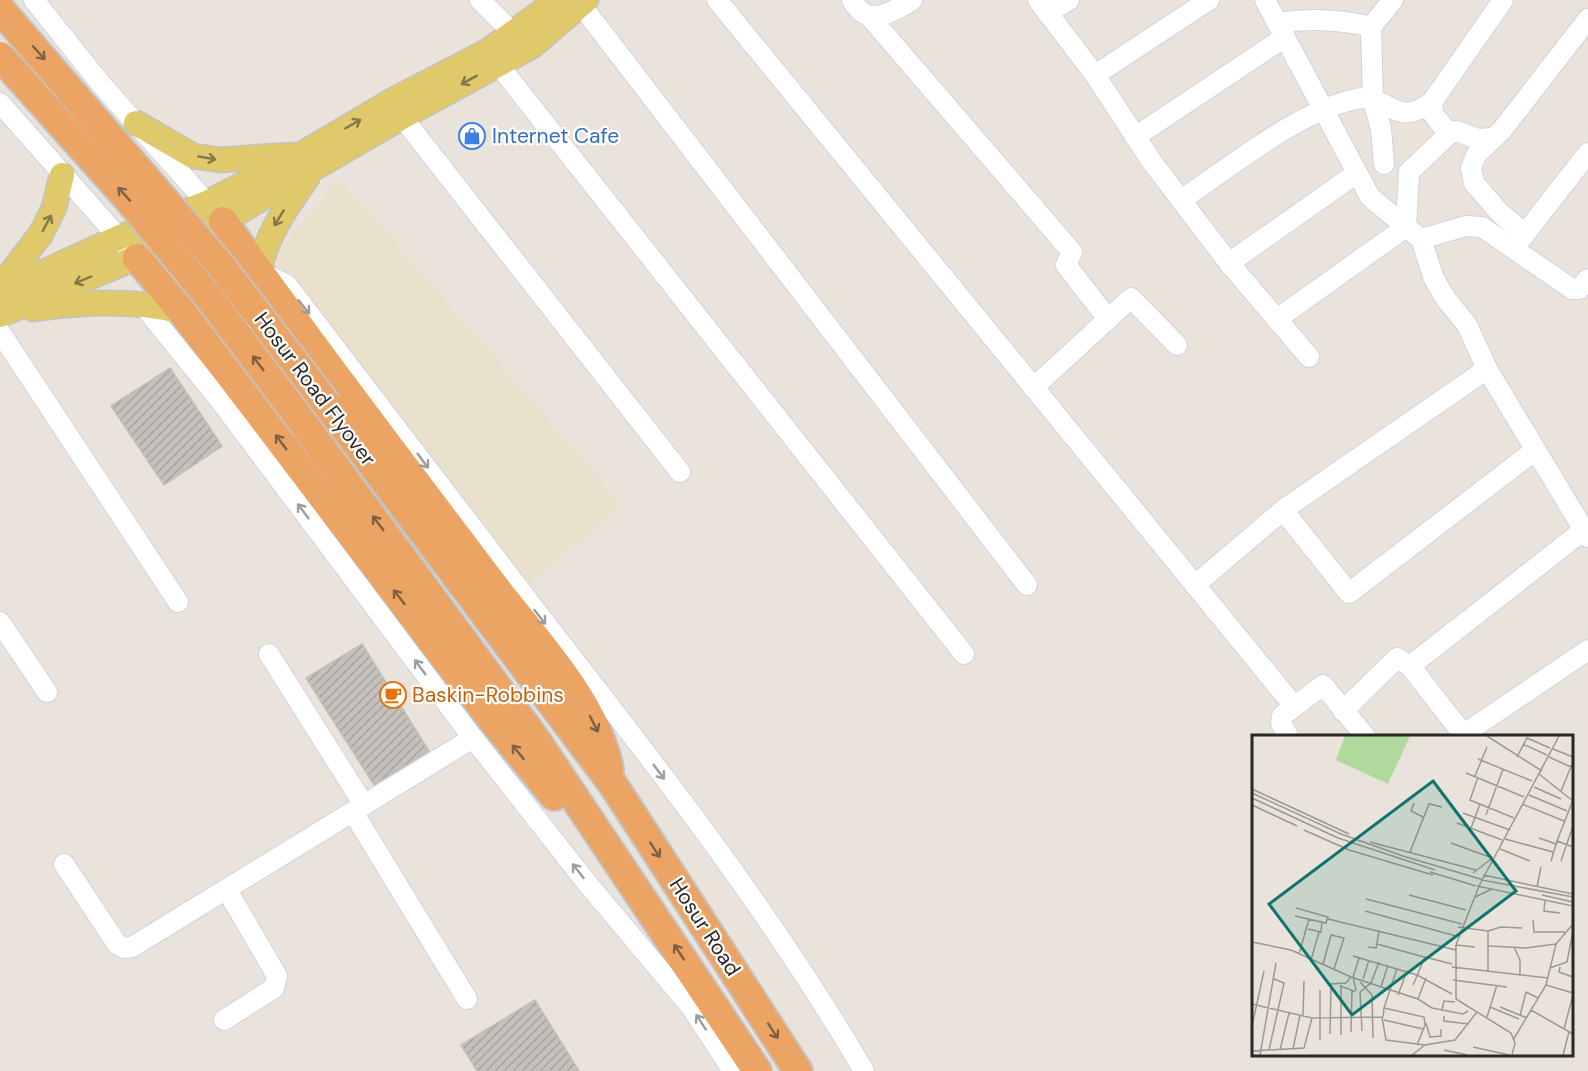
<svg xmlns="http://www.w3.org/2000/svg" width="1588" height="1071" font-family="'DM Sans',sans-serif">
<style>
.education{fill:#e9e1cc}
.building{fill:url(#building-hatch);stroke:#c4bfb5;stroke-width:1.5}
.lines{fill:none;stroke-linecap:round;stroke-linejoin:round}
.minor-casing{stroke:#d1d3df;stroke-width:22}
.major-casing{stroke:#c3c3c3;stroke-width:27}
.highway-casing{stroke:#c3c3c3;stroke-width:32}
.minor{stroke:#fff;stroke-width:20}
.major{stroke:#dfc96a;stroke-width:24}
.highway{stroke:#eba464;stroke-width:28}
.highway-bridge-casing{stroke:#c3c3c3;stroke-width:32;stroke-linecap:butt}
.highway-bridge{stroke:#eba464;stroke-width:28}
.oneway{stroke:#806043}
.oneway2{stroke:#847849}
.oneway3{stroke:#9e9e9e}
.labels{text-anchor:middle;stroke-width:4.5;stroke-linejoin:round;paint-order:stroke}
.shop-label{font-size:21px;fill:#366cbe;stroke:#fff;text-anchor:start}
.street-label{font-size:21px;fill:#282828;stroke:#fff}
.food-label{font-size:21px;fill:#c56008;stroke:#fff;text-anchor:start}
.inset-road{fill:none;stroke:#9c9893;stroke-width:1.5}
.view{fill:#0f766e;fill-opacity:0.15;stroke:#0f766e;stroke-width:3}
.inset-edge{fill:none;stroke:#282828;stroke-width:3}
</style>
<defs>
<pattern id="building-hatch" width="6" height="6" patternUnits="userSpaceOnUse" patternTransform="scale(1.5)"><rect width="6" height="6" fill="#c4c0bb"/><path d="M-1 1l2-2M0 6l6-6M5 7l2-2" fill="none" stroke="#a8a5a1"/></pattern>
</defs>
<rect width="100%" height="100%" fill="#e9e3db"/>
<path class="education" d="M339,178L622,505L525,586L274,258Z"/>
<g class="building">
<path d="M170,368L222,446L164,485L111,406Z"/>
<path d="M362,644L429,751L374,785L306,678Z"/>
<path d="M535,1000L579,1071H477L461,1045Z"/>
</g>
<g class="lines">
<defs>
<g id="minor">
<path d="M34,0L101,84L215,212"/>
<path d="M480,0L522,42"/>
<path d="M717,0L1294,706"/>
<path d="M852,0C867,28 891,13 912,0"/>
<path d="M1038,0L1095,75L1152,162L1229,263L1309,357"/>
<path d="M1265,0L1370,197L1421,239L1434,279L1446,299L1467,325L1487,369L1588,537"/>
<path d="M581,5L1027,585"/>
<path d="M1047,13L1069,0"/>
<path d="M870,17L1072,252L1066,265L1108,319"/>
<path d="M1277,23C1310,18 1339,19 1371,27"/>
<path d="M490,54L964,654"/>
<path d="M1095,75L1209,0"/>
<path d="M1432,102L1433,114L1449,134"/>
<path d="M0,103L127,247"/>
<path d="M402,117L680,472"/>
<path d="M1135,137L1285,37"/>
<path d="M1384,164L1381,129L1373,100L1371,27L1393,0"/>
<path d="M1181,200C1229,168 1300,110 1356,99C1389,92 1393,130 1432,102L1503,0"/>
<path d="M1525,234L1500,213L1474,183L1471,168L1476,155L1502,130L1588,19"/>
<path d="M1421,239L1466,226L1482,227L1572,289H1579L1588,279"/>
<path d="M1517,244L1588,153"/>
<path d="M1229,263L1357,173"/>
<path d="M263,273L287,285C373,396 457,509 543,620C656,765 771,912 864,1071"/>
<path d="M142,304L222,403L473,738L587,883L691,1007L733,1071"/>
<path d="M1277,319L1406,227L1409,172L1449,134L1456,131L1478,139L1492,138"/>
<path d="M0,332L178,602"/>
<path d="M1487,369L1283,510L1349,593L1534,451"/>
<path d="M1033,388L1131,298L1177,345"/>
<path d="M1195,585L1283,510"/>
<path d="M0,622L47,692"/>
<path d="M269,654L364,805"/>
<path d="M1410,666L1584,530"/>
<path d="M1343,711L1397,658L1410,666L1463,734"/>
<path d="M1288,736L1281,723L1282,716L1323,685L1365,736"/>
<path d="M1461,736L1588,650"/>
<path d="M353,812L467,999"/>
<path d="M64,864L117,944L124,948L132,947L473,738"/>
<path d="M224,1020L274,988L277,976L227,890"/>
</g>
<g id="major">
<path d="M136,123L193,156L220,160L292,155"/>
<path d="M259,272C266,235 286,208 307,178"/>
<path d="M0,287L41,234L54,208L62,175"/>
<path d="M0,292L118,238L207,203L302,154L390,102L488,51L558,0"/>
<path d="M33,309C83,302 133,299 182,312"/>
<path d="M0,315L223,221L402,117L532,46L586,0"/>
</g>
<g id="highway">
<path d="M223,221C308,341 398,458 486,575C529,633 595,698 609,769"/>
<path d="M137,258L182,312L490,717L554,796"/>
<path d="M328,406L612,783L798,1071"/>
<path d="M306,427L536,740L757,1071"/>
</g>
</defs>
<use href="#minor" class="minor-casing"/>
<use href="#major" class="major-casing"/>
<use href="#highway" class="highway-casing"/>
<use href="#minor" class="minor"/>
<use href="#major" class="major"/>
<use href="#highway" class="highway"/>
<defs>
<g id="highway-bridge">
<path d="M0,9L222,267L328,406"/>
<path d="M0,56L129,200L207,295L306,427"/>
</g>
</defs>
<use href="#highway-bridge" class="highway-bridge-casing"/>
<use href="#highway-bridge" class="highway-bridge"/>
</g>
<defs><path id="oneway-shaft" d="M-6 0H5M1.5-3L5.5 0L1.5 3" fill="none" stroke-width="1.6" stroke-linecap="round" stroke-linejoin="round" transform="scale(1.5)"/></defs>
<g class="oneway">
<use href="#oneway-shaft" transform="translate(39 53) rotate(48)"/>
<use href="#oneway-shaft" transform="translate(124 194) rotate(-132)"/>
<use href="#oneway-shaft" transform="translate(258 363) rotate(-127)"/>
<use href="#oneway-shaft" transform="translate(281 442) rotate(-127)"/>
<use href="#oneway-shaft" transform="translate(378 523) rotate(-127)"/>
<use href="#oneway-shaft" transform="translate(399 597) rotate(-128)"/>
<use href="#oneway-shaft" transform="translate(594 724) rotate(63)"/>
<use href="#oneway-shaft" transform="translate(518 752) rotate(-129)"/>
<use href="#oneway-shaft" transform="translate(655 850) rotate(57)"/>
<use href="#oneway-shaft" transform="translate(679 952) rotate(-124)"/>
<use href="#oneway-shaft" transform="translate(773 1031) rotate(57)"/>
</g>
<g class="oneway2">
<use href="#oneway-shaft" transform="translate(469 80) rotate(151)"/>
<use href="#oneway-shaft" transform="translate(353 124) rotate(-30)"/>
<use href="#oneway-shaft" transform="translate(207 158) rotate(10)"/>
<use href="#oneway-shaft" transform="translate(279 218) rotate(121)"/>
<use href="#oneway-shaft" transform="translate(47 223) rotate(-62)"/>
<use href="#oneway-shaft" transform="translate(83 280) rotate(157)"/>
</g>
<g class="oneway3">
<use href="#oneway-shaft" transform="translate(304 307) rotate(52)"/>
<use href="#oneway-shaft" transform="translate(423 461) rotate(53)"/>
<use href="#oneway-shaft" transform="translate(303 511) rotate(-127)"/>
<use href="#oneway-shaft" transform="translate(540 617) rotate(52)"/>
<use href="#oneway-shaft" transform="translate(420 667) rotate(-127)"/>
<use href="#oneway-shaft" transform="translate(659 772) rotate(53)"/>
<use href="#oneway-shaft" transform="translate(578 871) rotate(-128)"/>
<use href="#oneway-shaft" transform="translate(701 1022) rotate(-123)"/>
</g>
<defs>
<symbol id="shop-ring" viewBox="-11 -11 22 22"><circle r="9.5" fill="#fff" stroke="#3f7fe0" stroke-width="1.5"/><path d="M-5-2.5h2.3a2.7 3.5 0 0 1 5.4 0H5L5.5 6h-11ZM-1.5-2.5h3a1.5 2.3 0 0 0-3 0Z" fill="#3f7fe0"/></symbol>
<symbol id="cafe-ring" viewBox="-11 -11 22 22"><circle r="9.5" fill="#fff" stroke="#e8710a" stroke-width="1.5"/><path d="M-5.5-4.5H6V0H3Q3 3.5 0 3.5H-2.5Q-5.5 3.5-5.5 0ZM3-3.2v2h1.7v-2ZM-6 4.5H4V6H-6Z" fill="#e8710a"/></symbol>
</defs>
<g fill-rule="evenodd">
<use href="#shop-ring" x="457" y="121" width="30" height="30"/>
<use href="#cafe-ring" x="378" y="680" width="30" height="30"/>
</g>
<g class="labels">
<g class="shop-label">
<text x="492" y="143">Internet Cafe</text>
</g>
<g class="street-label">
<text transform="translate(315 389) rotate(53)" y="7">Hosur Road Flyover</text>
<text transform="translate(705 927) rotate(57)" y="7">Hosur Road</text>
</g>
<g class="food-label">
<text x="412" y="702">Baskin-Robbins</text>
</g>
</g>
<g transform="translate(1252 735)">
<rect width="321" height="321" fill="#e9e3db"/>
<path d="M93,1H158L136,49L84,25Z" fill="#afd99d"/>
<path class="inset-road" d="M235,1L290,36M271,9L295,20M301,14L321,22M265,22L275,3L298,13M297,22L319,32M226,24L280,46M214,38L272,62M287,39L321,66M223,41L235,12M226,42L218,65L262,83M282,52L309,64M0,54L97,99M309,56L321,27M0,58L89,99L151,121L235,146L321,162M277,60L315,76M0,63L86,103L183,135M321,65L305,106L321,112M162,68L159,76L171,82M270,69L312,86M0,70L45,91M211,78L258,95M234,80L251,34M205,88L250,105M219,93L228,69M52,95L97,115L181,140M287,103L304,109M253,104L301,117M118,107L224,135M199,108L240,123M248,114L278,126M158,117L177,69L190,72M299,126L305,106M309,126L321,91M178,137L224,151M221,138L239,124M231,140L321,159M225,151L321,171M285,152L289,132M157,160L214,175M290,160L321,167M223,162L240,154M114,164L210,189M293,165L292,176L308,178M113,176L204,201M43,181L74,188L76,182L44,173M76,184L204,215M281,185L282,197H313M206,192L236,196L249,192L270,193M56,194L69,197L70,187M0,207L39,215L99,242L166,264L180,273L211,279L216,276M125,209L172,222M204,210L223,212M237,211L274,213L304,209M116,212L124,213L127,197M262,212L268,225V239M47,219L57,184M101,221L165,240L200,259M59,225L67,197M71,229L79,200L92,203L82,234M200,232L296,243M308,232L307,237L321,242M298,233L315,227L321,196M236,237V196M111,244L117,225M201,245L255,252M108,247L120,260L121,303M89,250V300M161,250L173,222L200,229M294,250L321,258M88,251L100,255L99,297M129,252L136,230M68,255V305M100,257L104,255L101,242L107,223M108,257L110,296M108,257L119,248L127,227M146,260L155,236M166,264L174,243M0,269L60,283L130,282L134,305L173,310M238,272L267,284M248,272L275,283M132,273L145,234M190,275L192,266L203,267M279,275L321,299M51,281L52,246M192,281V286L217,289M268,281L274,257L286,263M131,282L132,273L172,282L173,290L165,310M235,282L245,250M132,285L171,294M174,288L178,302L189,301V294M0,291L12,236M312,294L321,260M78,299L79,249L94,248L99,242M261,305L294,250L304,209L321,189M221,312L257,320M41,314L48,280M17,315L32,248L22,244M28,315L37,278M192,315L215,320M0,316L52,313L60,283M8,320L24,228M160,320L173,310L203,305L225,277M260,320L263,308L259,298L204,264V210L227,151L307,1M311,320L317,297"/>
<path class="view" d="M181,46L264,156L100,280L17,169Z"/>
<rect width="321" height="321" class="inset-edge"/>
</g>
</svg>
